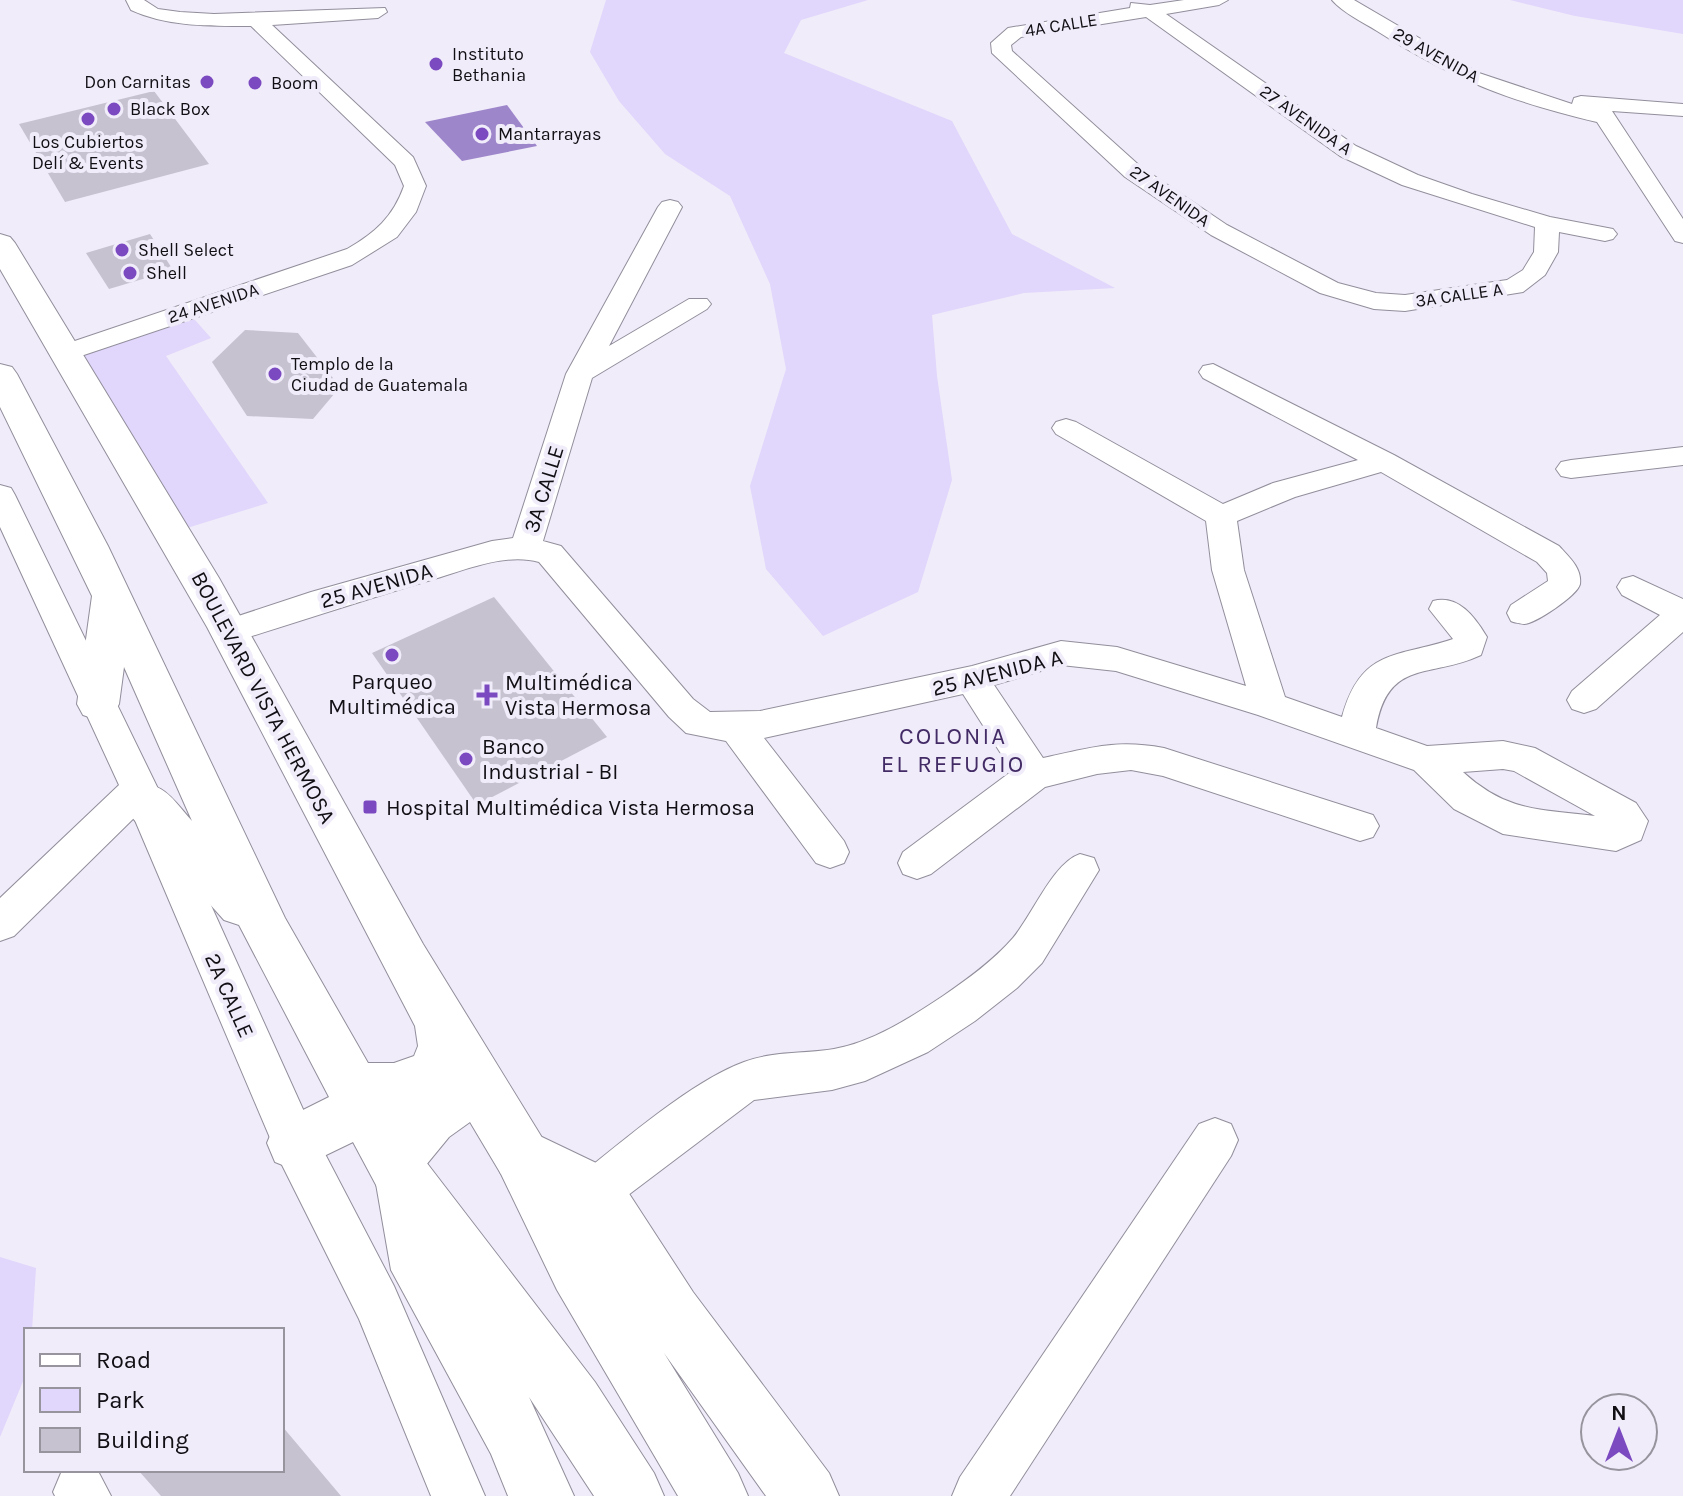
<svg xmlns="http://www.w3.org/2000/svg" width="1683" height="1496" font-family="Karla,sans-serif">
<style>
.green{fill:#e1d6fb}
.water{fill:#9e86cb}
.building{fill:#c6c2d0}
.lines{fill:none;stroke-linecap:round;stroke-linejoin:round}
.minor-casing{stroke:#928e9b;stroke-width:2}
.major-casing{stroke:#928e9b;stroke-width:2}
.highway-casing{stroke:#928e9b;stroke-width:2}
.minor{fill:#fff;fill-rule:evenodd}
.major{fill:#fff;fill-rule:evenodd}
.highway{fill:#fff;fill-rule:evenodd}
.poi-dot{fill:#7b49c0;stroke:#f0ecfa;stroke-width:3}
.labels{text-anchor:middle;stroke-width:8;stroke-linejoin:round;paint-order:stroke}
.far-street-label{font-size:18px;fill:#110f14;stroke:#f0ecfa}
.far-poi-label{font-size:18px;fill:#110f14;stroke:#f0ecfa;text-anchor:start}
.street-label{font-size:22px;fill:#110f14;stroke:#f0ecfa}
.poi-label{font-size:22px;fill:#110f14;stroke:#f0ecfa;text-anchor:start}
.neighbourhood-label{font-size:24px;letter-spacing:2px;fill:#432b66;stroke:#f0ecfa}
</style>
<rect width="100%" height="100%" fill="#f0ecfa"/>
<g class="green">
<path d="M606,0H868L801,20L784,53L952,121L1012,234L1115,288L1024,293L932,315L937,376L952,480L918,592L823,636L766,569L750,486L786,369L770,284L730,196L665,154L619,101L590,52Z"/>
<path d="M1510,0H1683V34L1575,16Z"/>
<path d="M187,311L211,338L166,356L268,503L174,532L63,354Z"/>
<path d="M0,1257L36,1268L32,1330H26V1374L0,1437Z"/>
</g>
<path class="water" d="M507,105L537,146L462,161L425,122Z"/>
<g class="building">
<path d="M154,91L209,164L65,202L19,124Z"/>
<path d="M150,234L173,270L109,289L86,253Z"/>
<path d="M245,330L298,333L340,387L313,419L247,416L212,362Z"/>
<path d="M494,597L607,737L477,805L372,653Z"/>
<path d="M282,1426L341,1496H161L138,1470H282Z"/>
</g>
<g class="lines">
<defs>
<g id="minor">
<path d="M126,0H144L158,9L180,12L214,14L385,8L387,12L378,18L272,25L413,157L426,186L416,212L397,237L352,265L63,362L54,360L50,354L54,348L347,249C375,233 393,217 404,186L395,165L251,26C211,26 168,27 131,10Z"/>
<path d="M1184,0H1228L1219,5L1166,14L1356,146L1418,175L1472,194L1550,217L1613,229L1617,234L1613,239L1605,241L1559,232L1558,252L1545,275L1523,292L1405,311L1374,309L1320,293L1211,235L1125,177L992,53L991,43L1008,28L1130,8L1131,3L1150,5ZM1146,17L1340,156L1402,185L1535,227L1534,252L1523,270L1507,280L1405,295L1376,293L1338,283L1227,225L1141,167L1012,51L1011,45L1021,37Z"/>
<path d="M1332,0H1354L1479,73L1572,104L1574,98L1581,96L1683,104V116L1612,111L1683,219V243L1675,241L1597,122C1509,101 1454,80 1377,31C1363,22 1343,13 1332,0Z"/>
<path d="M670,200L678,202L682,207L609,346L689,299H707L711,304L707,309L592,378L543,541L561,546L693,699L710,712L760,711L972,666L1061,641L1117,647L1246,686L1212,570L1206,521L1056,434L1052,428L1056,422L1066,419L1076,422L1223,504L1273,483L1358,460L1203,378L1199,372L1203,366L1213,364L1394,455L1559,546C1569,557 1582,568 1580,584C1578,595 1535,624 1524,624C1522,624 1513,622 1511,621L1507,613L1511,605L1548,581L1547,573L1537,562L1381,472L1295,497L1237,521L1244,570L1285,697L1342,717C1361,648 1396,658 1453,639L1429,609L1433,601C1458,594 1475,617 1487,637L1481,655C1430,679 1388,658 1376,728L1427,746L1503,741L1535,748L1636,803L1648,821L1641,840L1616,851L1503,834L1454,809L1414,770L1258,715L1116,671L1061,665L994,685L1043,758C1090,748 1116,739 1164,748L1373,815L1379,826L1373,837L1360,841L1163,776L1131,770L1097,774L1045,787L931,874L917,879L903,874L898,863L903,852L1012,771L963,694L764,738L844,841L849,852L844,863L830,868L816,863L726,741L686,733L669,717L539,562C505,552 463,571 431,580C363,600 296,623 229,643L217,639L212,631L217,623L311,592L492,541L513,538L566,374L658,207L662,202ZM1503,769L1514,771L1595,816C1539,809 1507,812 1463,772Z"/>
<path d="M1683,447V465L1571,478L1561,476L1556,469L1561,462L1571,460Z"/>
<path d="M0,485L11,488L15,495L164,801L311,1127L394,1286L485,1496H431L359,1319L279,1159L134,818L14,936L0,941V898L119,785L0,527Z"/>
<path d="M1633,576L1683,599V632L1596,709L1584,713L1572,709L1567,700L1572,691L1660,615L1622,595L1617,587L1622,579Z"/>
<path d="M1080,854L1094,858L1099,870L1042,963L1017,988L975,1021L928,1052L865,1081L832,1090L754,1100L611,1208L595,1215L579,1208L572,1192L579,1176C623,1141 692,1081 744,1062C773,1051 804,1054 834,1049C873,1042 910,1018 943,996C968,979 994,960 1013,938C1033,914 1053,863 1080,854Z"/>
<path d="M1215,1118L1231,1124L1238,1140L1231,1156L1010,1496H952L960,1477L1199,1124Z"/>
<path d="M68,1470L99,1473L111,1496H55L53,1492L61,1473Z"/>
</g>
<path id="major" d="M0,234L10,237L15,243L219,578L423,944L541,1136L549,1155L541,1174L521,1183L501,1174L470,1122L449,1137L426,1165L431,1178L423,1198L403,1206L383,1198L353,1142L295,1170L275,1162L267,1143L275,1124L329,1097L239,925L224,920L129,814L122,801L129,788C162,777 172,799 192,821L124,667L119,704L113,715L98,720L83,715L77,704L92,596L0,407V364L12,367L17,374L108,546L285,918L368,1063H394L414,1056L418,1046L415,1026L207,627L0,269Z"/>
<g id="highway">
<path d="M521,1127L615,1172L693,1292L829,1473L839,1496H766L664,1353L738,1473L748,1496H678L557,1290L501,1174L493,1155L501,1136Z"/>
<path d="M403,1150L423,1158L595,1382L654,1473L664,1496H594L529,1397L574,1496H508L491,1454L391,1270L375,1178L383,1158Z"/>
</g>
</defs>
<use href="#minor" class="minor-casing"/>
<use href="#major" class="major-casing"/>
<use href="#highway" class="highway-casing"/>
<use href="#minor" class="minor"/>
<use href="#major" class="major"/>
<use href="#highway" class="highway"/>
</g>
<g class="poi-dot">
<circle cx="436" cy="64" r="8"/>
<circle cx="207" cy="82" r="8"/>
<circle cx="255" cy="83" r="8"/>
<circle cx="114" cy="109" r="8"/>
<circle cx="88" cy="119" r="8"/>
<circle cx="482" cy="134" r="8"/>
<circle cx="122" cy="250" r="8"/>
<circle cx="130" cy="273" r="8"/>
<circle cx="275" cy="374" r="8"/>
<circle cx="392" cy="655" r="8"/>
<path d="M483 683h8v8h8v8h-8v8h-8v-8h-8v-8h8z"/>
<circle cx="466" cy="759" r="8"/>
<rect x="362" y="799" width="16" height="16" rx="4"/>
</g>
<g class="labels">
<g class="far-street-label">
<text transform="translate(1061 25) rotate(-9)" y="6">4A CALLE</text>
<text transform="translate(1436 55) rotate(29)" y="6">29 AVENIDA</text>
<text transform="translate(1306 120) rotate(35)" y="6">27 AVENIDA A</text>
<text transform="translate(1170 196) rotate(35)" y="6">27 AVENIDA</text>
<text transform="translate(1459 295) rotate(-8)" y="6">3A CALLE A</text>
<text transform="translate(213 303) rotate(-18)" y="6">24 AVENIDA</text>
</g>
<g class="far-poi-label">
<text x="452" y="60">Instituto<tspan x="452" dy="21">Bethania</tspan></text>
<text x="191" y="88" text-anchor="end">Don Carnitas</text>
<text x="271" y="89">Boom</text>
<text x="130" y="115">Black Box</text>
<text x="498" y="140">Mantarrayas</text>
<text x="88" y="148" text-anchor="middle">Los Cubiertos<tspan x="88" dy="21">Delí &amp; Events</tspan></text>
<text x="138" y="256">Shell Select</text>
<text x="146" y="279">Shell</text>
<text x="291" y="370">Templo de la<tspan x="291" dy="21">Ciudad de Guatemala</tspan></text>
</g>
<g class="street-label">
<text transform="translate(543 489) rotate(-73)" y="8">3A CALLE</text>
<text transform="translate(376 585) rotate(-16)" y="8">25 AVENIDA</text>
<text transform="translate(997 672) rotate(-14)" y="8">25 AVENIDA A</text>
<text transform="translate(264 697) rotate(62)" y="8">BOULEVARD VISTA HERMOSA</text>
<text transform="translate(230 995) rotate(66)" y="8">2A CALLE</text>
</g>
<g class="poi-label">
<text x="392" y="689" text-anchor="middle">Parqueo<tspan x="392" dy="25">Multimédica</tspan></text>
<text x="505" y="690">Multimédica<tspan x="505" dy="25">Vista Hermosa</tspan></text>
<text x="482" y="754">Banco<tspan x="482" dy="25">Industrial - BI</tspan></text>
<text x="386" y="815">Hospital Multimédica Vista Hermosa</text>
</g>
<g class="neighbourhood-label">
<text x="953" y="744">COLONIA<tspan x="953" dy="28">EL REFUGIO</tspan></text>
</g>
</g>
<rect x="24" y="1328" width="260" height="144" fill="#f0ecfa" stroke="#97949e" stroke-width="2"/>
<rect x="40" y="1354" width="40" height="12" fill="#ffffff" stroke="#97949e" stroke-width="2"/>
<text x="96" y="1368" font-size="24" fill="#110f14">Road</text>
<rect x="40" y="1388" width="40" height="24" fill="#e1d6fb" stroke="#97949e" stroke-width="2"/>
<text x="96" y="1408" font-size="24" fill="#110f14">Park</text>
<rect x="40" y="1428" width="40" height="24" fill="#c6c2d0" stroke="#97949e" stroke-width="2"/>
<text x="96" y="1448" font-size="24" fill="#110f14">Building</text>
<g transform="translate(1619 1432)"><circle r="38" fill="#f0ecfa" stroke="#97949e" stroke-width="2"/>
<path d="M0-6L14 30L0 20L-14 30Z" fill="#7b49c0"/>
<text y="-12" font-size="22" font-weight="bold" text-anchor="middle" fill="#110f14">N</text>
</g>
</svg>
